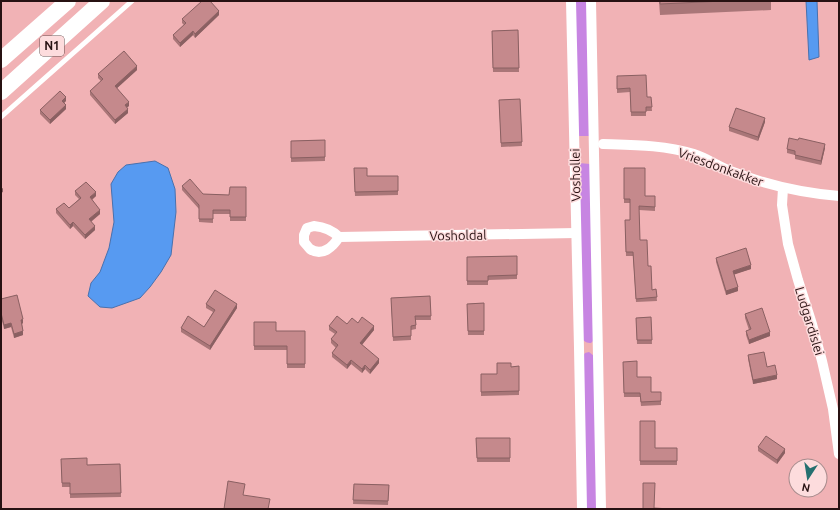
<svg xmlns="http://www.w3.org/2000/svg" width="840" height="510" font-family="Ubuntu,sans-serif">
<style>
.green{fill:#c785e2}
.water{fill:#579af1;stroke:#4971ae}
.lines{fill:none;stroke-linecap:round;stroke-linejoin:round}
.lane{stroke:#fff;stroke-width:5}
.street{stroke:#fff;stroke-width:10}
.primary{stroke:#fff;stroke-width:16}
.wall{fill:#a97678}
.shaded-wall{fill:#8a6062}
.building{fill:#c5898c;stroke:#8a6062}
.labels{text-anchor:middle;stroke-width:3;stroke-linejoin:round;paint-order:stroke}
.shield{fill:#fddcdd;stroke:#674e4f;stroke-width:1}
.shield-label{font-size:12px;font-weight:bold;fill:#271112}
.street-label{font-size:13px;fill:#271112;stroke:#fddcdd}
</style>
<rect width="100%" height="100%" fill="#f1b2b5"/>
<g class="green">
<path d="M575,1H587L589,136H578Z"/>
<path d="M579,163L590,164L594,340L591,343C587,343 584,342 582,338Z"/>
<path d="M589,352L594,356L597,509H586L583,356L585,353Z"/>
</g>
<g class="water">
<path d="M806,1H817L819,57L809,60Z"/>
<path d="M155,161L168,168L175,189L176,212L171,255L161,272L150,287L140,298L112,308L100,307L88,296L91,283L100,272L109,248L114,222L111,184L118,172L126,165Z"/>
</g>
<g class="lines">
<path class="lane" d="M1,117L132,1"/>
<g class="street">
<path d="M571,1L579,348L582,509"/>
<path d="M591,1L601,509"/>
<path d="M603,144C634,145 664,145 694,154C707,158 719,167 733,172C767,185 802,193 839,196"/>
<path d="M783,188L782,205L788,244L798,280L812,324L822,361L833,409L839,454"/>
<path d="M314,226C324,227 332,230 339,237C333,247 322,257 310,249C308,247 306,244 304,242V235L307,228Z"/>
<path d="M339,237L576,233"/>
</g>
<g class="primary">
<path d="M1,60L68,1"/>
<path d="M1,92L102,1"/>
</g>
</g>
<g class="wall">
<path d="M659,1H771V10L660,15Z"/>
<path d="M219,15L195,38L193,35L180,47L173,39V35L184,25L182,23V19Z"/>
<path d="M518,30L519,72H493L492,31Z"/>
<path d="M137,70L117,88L129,106L127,107L128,113L115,124L90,95V91L101,81L98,78V74Z"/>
<path d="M617,76L647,97H651L652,111H646V116H631L630,92L617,93Z"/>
<path d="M520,99L522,146L501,147L499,100Z"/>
<path d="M66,101L64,103L66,109L50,124L40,114V110Z"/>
<path d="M765,122L758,141L729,131V127Z"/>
<path d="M325,140V161L291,162V141Z"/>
<path d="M825,148L821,165L795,159V155L787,153V149Z"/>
<path d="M354,168L367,176H398V195L355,196Z"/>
<path d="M624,168L645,196H655V211L639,210L640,240L648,266L652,290L656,289L657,301L636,302L633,256H626L625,220H630V203H624Z"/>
<path d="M182,186L203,194L229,195L246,187V221H230V214H213V223L199,222V209L182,190Z"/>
<path d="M75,191L96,196L92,200L100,214L91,222L95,230L85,239L73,226L70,229L56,213V209L69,208L79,199L75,195Z"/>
<path d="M517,256V279L488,280V285H467V257Z"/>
<path d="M716,258L751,269L734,274L738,291L726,295L716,262Z"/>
<path d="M430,296L431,320H416V329L411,330V340L393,341L391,298Z"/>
<path d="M1,299L23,323L22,324L23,335L14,338L11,327L4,329L1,317Z"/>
<path d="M484,303V335H468L467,304Z"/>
<path d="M206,304L237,308L210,350L181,332V328L204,327L213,312L206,308Z"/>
<path d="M745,314L770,336L749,344L746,335V331L749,330L745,318Z"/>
<path d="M651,317L652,344H637L636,318Z"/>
<path d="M254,322L276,331H305V368H287V350H254Z"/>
<path d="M358,323L374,330L362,345L379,363L370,374L365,369L362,373L351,364L347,369L332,357V353L336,348L331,343V339L335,334L329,330V326Z"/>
<path d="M748,355L767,367L777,379L753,384L748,359Z"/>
<path d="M623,362L651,392H661V405L641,406L640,397H624Z"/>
<path d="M519,366V395L481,396V374H497L511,367Z"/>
<path d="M640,421L655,448H677V465H640Z"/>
<path d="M476,438H510V462H477Z"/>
<path d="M758,447L785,453L777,464L758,451Z"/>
<path d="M61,459L87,465L120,464L121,497L70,498V487H62Z"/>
<path d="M354,484L389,485L388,505L353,504Z"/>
</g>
<g class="shaded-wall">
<path d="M219,11V15L195,38V34Z"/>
<path d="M193,31V35L180,47V43Z"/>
<path d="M137,66V70L115,90V86Z"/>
<path d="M66,97V101L62,105V101Z"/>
<path d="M129,102V106L125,109V105Z"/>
<path d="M66,105V109L50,124V120Z"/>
<path d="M128,109V113L115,124V120Z"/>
<path d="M765,118V122L758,141V137Z"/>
<path d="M825,144V148L821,165V161Z"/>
<path d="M3,188V192L1,193V189Z"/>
<path d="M96,192V196L90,201V197Z"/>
<path d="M100,210V214L89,223V219Z"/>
<path d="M73,222V226L70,229V225Z"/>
<path d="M95,226V230L85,239V235Z"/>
<path d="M751,265V269L733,275V271Z"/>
<path d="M738,287V291L726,295V291Z"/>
<path d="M237,304V308L210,350V346Z"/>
<path d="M23,319V323L21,324V320Z"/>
<path d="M11,323V327L4,329V325Z"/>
<path d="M374,326V330L360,347V343Z"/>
<path d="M23,331V335L14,338V334Z"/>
<path d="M770,332V336L749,344V340Z"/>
<path d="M379,359V363L370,374V370Z"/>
<path d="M351,360V364L347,369V365Z"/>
<path d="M365,365V369L362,373V369Z"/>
<path d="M777,375V379L753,384V380Z"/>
<path d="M785,449V453L777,464V460Z"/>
</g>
<g class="building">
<path d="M202,1H210L219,11L195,34L193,31L180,43L173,35L186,23L182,19Z"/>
<path d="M660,1H723L660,4Z"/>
<path d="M518,30L519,68H493L492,31Z"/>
<path d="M124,51L137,66L115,86L129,102L125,105L128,109L115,120L90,91L103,79L98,74Z"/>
<path d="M646,75L647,97H651L652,107H646V112H631L630,88L617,89V76Z"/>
<path d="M60,91L66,97L62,101L66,105L50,120L40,110Z"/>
<path d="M520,99L522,142L501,143L499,100Z"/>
<path d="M736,108L765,118L758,137L729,127Z"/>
<path d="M789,138L798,140L799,138L825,144L821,161L795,155V151L787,149Z"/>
<path d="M325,140V157L291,158V141Z"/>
<path d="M354,168H367V176H398V191L355,192Z"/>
<path d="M624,168H645V196H655V207L639,206L640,240H647L648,266H651L652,290L656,289L657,297L636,299L633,252H626L625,220H630V199H624Z"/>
<path d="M190,179L203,194L229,195L230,187H246V217H230V210H213V219H199V205L182,186Z"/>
<path d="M86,182L96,192L90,197L100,210L89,219L95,226L85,235L73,222L70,225L56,209L64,203L69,208L81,198L75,191Z"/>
<path d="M746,248L751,265L733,271L738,287L726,291L716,258Z"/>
<path d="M517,256V275L488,276V281H467V257Z"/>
<path d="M215,290L237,304L210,346L181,328L188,316L204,327L215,310L206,304Z"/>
<path d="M17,295L23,319L21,320L23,331L14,334L11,323L4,325L1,313V299Z"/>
<path d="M430,296L431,316H415L416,325L411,326V336L393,337L391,298Z"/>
<path d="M484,303V331H468L467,304Z"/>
<path d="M762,308L770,332L749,340L746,331L751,329L745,314Z"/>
<path d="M337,316L347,324L352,318L358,323L362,317L374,326L360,343L379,359L370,370L365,365L362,369L351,360L347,365L332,353L338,345L331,339L337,332L329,326Z"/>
<path d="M651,317L652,340H637L636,318Z"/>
<path d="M254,322H276V331H305V364H287V346H254Z"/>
<path d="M764,352L767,367L775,365L777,375L753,380L748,355Z"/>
<path d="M637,361V377H651V392H661V401L641,402L640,393H624L623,362Z"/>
<path d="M497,363H511V367L519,366V391L481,392V374H497Z"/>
<path d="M640,421H655V448H677V461H640Z"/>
<path d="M766,436L785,449L777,460L758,447Z"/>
<path d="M476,438H510V458H477Z"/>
<path d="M87,458V465L120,464L121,493L70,494V483H62L61,459Z"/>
<path d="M228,481L245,484L243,495L270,499L268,509H224Z"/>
<path d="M643,483H655L654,508L670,509H643Z"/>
<path d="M354,484L389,485L388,501L353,500Z"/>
</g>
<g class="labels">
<rect class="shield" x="40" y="36" width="24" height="20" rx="3"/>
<g class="shield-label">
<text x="52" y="50">N1</text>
</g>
<g class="street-label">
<text transform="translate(721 167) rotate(20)" y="5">Vriesdonkakker</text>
<text transform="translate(575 175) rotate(-91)" y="5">Voshollei</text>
<text transform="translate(458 235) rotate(-1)" y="5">Vosholdal</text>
<text transform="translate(810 321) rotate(73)" y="5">Ludgardislei</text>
</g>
</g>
<rect width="840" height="510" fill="none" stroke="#271112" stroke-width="4"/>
<g transform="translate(808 478) rotate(192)"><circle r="19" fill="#fddcdd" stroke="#a78b8c"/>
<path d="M0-3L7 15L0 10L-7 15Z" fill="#257070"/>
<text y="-6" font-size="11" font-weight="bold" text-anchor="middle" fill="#271112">N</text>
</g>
</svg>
